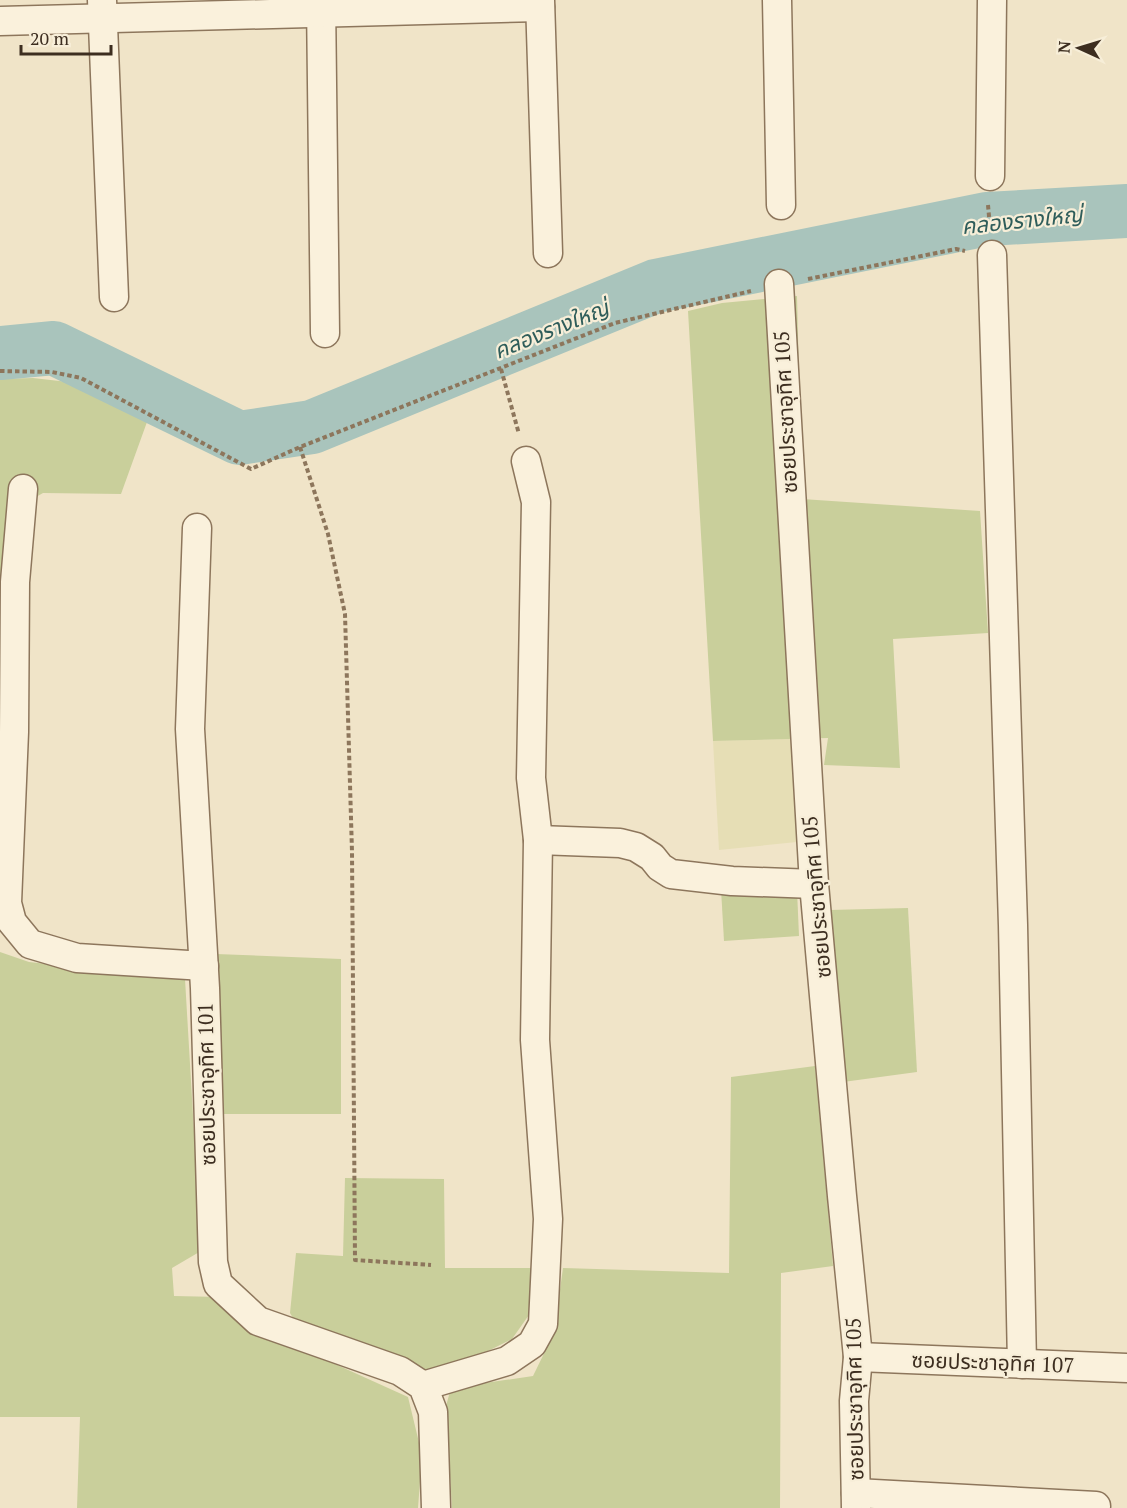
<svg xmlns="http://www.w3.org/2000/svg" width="1127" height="1508" font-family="'PT Serif','Noto Sans Thai',serif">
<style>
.farmland{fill:#e6deb5}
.green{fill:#c9cf9b}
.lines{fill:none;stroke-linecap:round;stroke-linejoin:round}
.river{stroke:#a9c4bc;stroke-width:54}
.street-casing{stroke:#8d765c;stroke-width:31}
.path{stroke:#8d765c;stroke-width:4;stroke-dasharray:4.5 3;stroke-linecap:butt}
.street{stroke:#faf1dc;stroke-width:28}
.labels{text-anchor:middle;stroke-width:4.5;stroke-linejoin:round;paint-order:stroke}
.street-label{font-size:21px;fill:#3d2e20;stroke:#f7eed8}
.water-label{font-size:22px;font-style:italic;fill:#2f5d5a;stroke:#f7eed8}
</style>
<rect width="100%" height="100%" fill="#f0e4c8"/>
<path class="farmland" d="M792,739L797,842L719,850L713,741Z"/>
<g class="green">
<path d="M797,296L802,499L980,511L988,633L893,639L900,768L824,765L828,738L713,741L688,311L722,303Z"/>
<path d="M33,378L77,383L147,422L121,494L43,493L6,514L0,736V379Z"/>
<path d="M721,889L797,890L799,936L724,941Z"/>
<path d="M908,908L917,1072L843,1082L830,910Z"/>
<path d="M0,952L29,962L185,979L201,1251L172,1268L174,1296L220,1297L293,1345L408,1397L422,1455L418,1508H77L80,1417H0Z"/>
<path d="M216,954L341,959V1114H216Z"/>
<path d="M815,1066L833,1266L781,1273L780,1508H452L446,1406L451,1388L533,1376L554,1333L563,1268L729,1273L731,1077Z"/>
<path d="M345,1178L444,1179L445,1268H536V1305L512,1339L476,1357L430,1371L401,1365L299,1328L290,1313L296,1253L343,1256Z"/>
</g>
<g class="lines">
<path class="river" d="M0,353L54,348L239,438L312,427L656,286L987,219L1127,211"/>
<defs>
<g id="street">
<path d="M102,0L114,297"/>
<path d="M321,0L325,333"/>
<path d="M540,0L548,253"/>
<path d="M777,0L781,205"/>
<path d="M0,21L540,7"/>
<path d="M990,176L992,0"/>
<path d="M992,255L1013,925L1022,1364"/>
<path d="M779,284L814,884L842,1196L858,1357L854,1401L856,1508"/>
<path d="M23,489L15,582L14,732L7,903L12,922L30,944L77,958L204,966"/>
<path d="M197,528L190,729L205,988L213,1262L218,1284L258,1321L400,1371L423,1386L433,1412L436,1508"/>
<path d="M538,840L620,843L636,847L652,857L660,867L671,874L732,881L814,884"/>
<path d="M858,1357L1127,1368"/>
<path d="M423,1386L507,1361L532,1344L543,1324L548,1219L535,1040L538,840L531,778L536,502L526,461"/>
<path d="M856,1493L1096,1506"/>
</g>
</defs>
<use href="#street" class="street-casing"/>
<g class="path">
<path d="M988,205L990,227"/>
<path d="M808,279L956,249L965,251"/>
<path d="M501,369L519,434"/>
<path d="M0,371L52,372L81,378L251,469L300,447L615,323L751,291"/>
<path d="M300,447L328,534L345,614L352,852L355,1260L431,1265"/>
</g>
<use href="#street" class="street"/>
</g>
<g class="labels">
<g class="street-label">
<text transform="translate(786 412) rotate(-93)" y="7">ซอยประชาอุทิศ 105</text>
<text transform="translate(817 897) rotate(-95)" y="7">ซอยประชาอุทิศ 105</text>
<text transform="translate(207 1084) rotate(-91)" y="7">ซอยประชาอุทิศ 101</text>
<text transform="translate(993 1363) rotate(2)" y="7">ซอยประชาอุทิศ 107</text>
<text transform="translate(855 1399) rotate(-91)" y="7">ซอยประชาอุทิศ 105</text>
</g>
<g class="water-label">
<text transform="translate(1022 220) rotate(-6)" y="8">คลองรางใหญ่</text>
<text transform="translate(551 329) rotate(-22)" y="8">คลองรางใหญ่</text>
</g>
</g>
<g transform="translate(1079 48) rotate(274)" stroke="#f7eed8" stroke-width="4.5" paint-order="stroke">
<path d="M0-4.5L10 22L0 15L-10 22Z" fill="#3d2e20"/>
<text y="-9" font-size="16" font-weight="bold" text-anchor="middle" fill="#3d2e20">N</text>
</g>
<path d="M21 45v9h90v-9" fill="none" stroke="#3d2e20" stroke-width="3"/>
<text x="30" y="45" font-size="18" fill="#3d2e20" stroke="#f7eed8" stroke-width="4.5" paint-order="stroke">20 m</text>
</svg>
